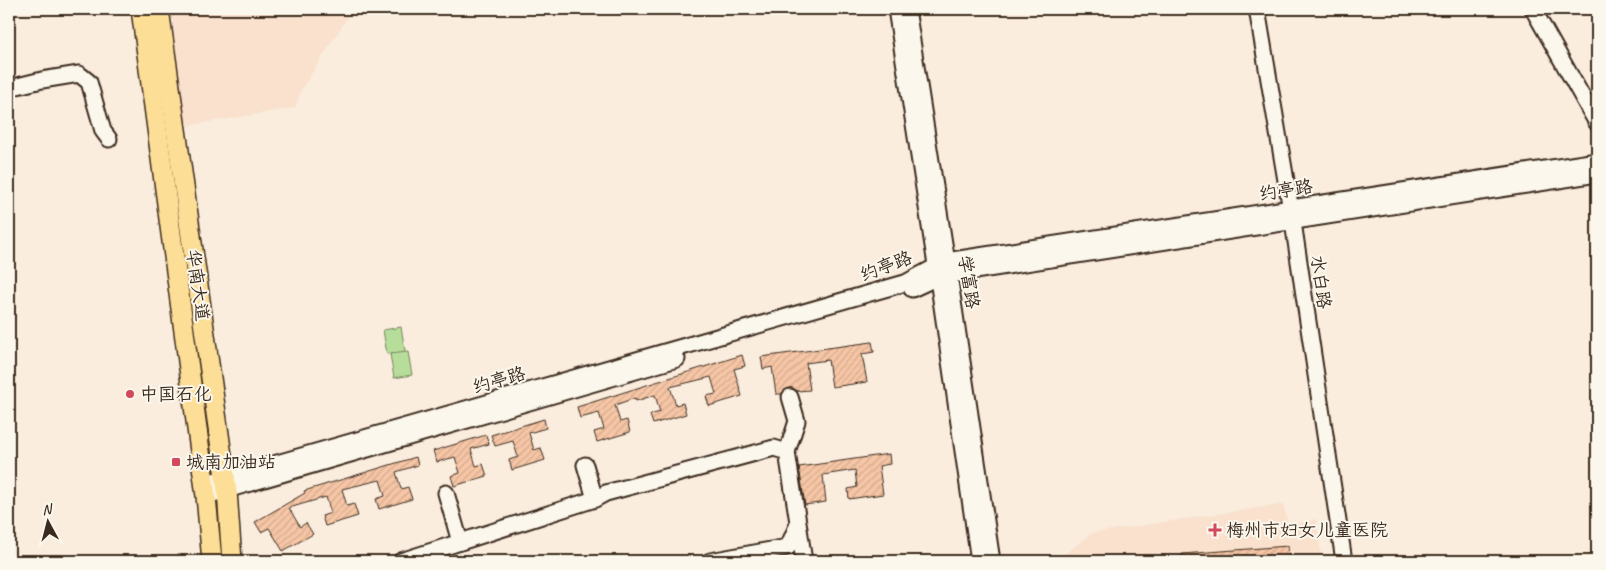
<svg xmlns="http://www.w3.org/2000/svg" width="1606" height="570" font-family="Caveat,'LXGW WenKai TC',sans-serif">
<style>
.built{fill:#f9e1cd}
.pitch{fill:#b6de9a;stroke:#78845c}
.building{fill:url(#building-hatch);stroke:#3b2a1e}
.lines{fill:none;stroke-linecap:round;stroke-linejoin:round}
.minor-casing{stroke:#3b2a1e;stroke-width:19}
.major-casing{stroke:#3b2a1e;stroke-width:22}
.minor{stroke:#fbf7ec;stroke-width:15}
.major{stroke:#fdde96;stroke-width:19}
.poi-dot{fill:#d1495b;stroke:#fbf7ec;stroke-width:2}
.labels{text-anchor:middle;stroke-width:4;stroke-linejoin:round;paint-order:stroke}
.street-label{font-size:18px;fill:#3b2a1e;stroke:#fbf7ec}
.poi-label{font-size:18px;fill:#3b2a1e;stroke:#fbf7ec;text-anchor:start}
</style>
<defs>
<pattern id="building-hatch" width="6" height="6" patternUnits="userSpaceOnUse" patternTransform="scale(1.25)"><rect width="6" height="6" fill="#f6c6a6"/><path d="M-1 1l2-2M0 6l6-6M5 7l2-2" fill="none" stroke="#d4aa8e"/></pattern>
</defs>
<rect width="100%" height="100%" fill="#faedde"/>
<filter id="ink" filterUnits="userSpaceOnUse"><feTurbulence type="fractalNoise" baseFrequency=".02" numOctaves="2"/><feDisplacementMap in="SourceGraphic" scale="10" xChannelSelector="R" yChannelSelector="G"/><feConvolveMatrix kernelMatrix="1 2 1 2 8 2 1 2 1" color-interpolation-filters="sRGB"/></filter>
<g filter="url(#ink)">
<g class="built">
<path d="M171,9H353L301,90L295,108L186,126Z"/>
<path d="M1283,504L1289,526L1316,519L1322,561H1018L1061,557L1092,533Z"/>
</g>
<g class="pitch">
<path d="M401,327L405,351L387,354L383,330Z"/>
<path d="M408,352L412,375L394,378L390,354Z"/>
</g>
<g class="building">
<path d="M872,342L874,352L862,354L867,382L832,387L828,360L806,363L810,390L797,391L793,388H788L781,394H776L772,367L763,369L761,357Z"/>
<path d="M742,355L745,366L734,369L742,396L709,406L706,396L716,394L711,377L670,387L676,405L683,403L686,414L653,424L650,415L660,412L655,395L636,401L635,398L615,405L620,422L627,420L630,432L597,442L594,432L604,429L599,413L580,418L577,407Z"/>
<path d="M544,419L546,428L529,433L534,450L541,448L545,460L512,470L509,460L518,457L513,441L495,446L491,435Z"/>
<path d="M486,435L489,444L471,449L476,466L483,464L487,476L454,486L451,476L460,473L455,457L437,462L433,451Z"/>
<path d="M889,454L890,464L879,466L883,494L849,499L848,489L857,487L855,470L823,475L826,502L805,505L799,467Z"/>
<path d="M416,457L418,465L396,472L401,489L408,487L412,499L379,509L376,499L385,496L380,480L342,489L347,506L354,504L358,516L325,526L322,516L331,513L326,497L289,508L300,527L306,523L313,534L283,551L269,528L261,532L255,522L305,493L304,491Z"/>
<path d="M1288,546L1289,561H1182V554Z"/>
</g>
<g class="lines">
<defs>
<g id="minor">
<path d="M896,9L936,265L979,561"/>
<path d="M907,9L949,275L992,561"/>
<path d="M1257,9L1293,222L1344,561"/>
<path d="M1533,9L1597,123"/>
<path d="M9,88L42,80L79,74L89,82L103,131L109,139"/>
<path d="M912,289L938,277L949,275L1597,174"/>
<path d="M787,452L797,421L790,397"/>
<path d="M585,465L595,499L606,493L774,448L787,452L804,561"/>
<path d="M205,483L225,478L905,283L946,261L1597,161"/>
<path d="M446,493L460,542"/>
<path d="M206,496L677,359"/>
<path d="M401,561L595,499"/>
<path d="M710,561L788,547L798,524"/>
</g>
<g id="major">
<path d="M141,9L206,496L212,561"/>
<path d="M159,9L227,491L232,561"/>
</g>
</defs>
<use href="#minor" class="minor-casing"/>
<use href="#major" class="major-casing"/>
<use href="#minor" class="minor"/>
<use href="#major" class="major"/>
</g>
</g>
<g class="poi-dot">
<circle cx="130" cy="394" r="5"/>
<rect x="171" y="457" width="10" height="10" rx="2.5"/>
<path d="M1212.5 522.5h5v5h5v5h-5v5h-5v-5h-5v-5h5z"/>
</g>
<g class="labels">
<g class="street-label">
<text transform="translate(1286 190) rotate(-9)" y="6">约亭路</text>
<text transform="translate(886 266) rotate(-21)" y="6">约亭路</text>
<text transform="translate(969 282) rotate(81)" y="6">学富路</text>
<text transform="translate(1321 282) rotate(82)" y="6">水白路</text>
<text transform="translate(198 285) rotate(82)" y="6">华南大道</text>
<text transform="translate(499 380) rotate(-16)" y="6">约亭路</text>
</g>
<g class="poi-label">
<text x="140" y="400">中国石化</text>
<text x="186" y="468">城南加油站</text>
<text x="1226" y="536">梅州市妇女儿童医院</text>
</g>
</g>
<rect width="1606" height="570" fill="none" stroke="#fbf7ec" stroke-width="30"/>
<rect x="15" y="15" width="1576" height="540" fill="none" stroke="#3b2a1e" stroke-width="2" filter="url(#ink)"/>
<g transform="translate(48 522) rotate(353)" stroke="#fbf7ec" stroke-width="4" paint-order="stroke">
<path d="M0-4L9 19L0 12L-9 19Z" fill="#3b2a1e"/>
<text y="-8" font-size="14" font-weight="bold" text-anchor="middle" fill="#3b2a1e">N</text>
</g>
</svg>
